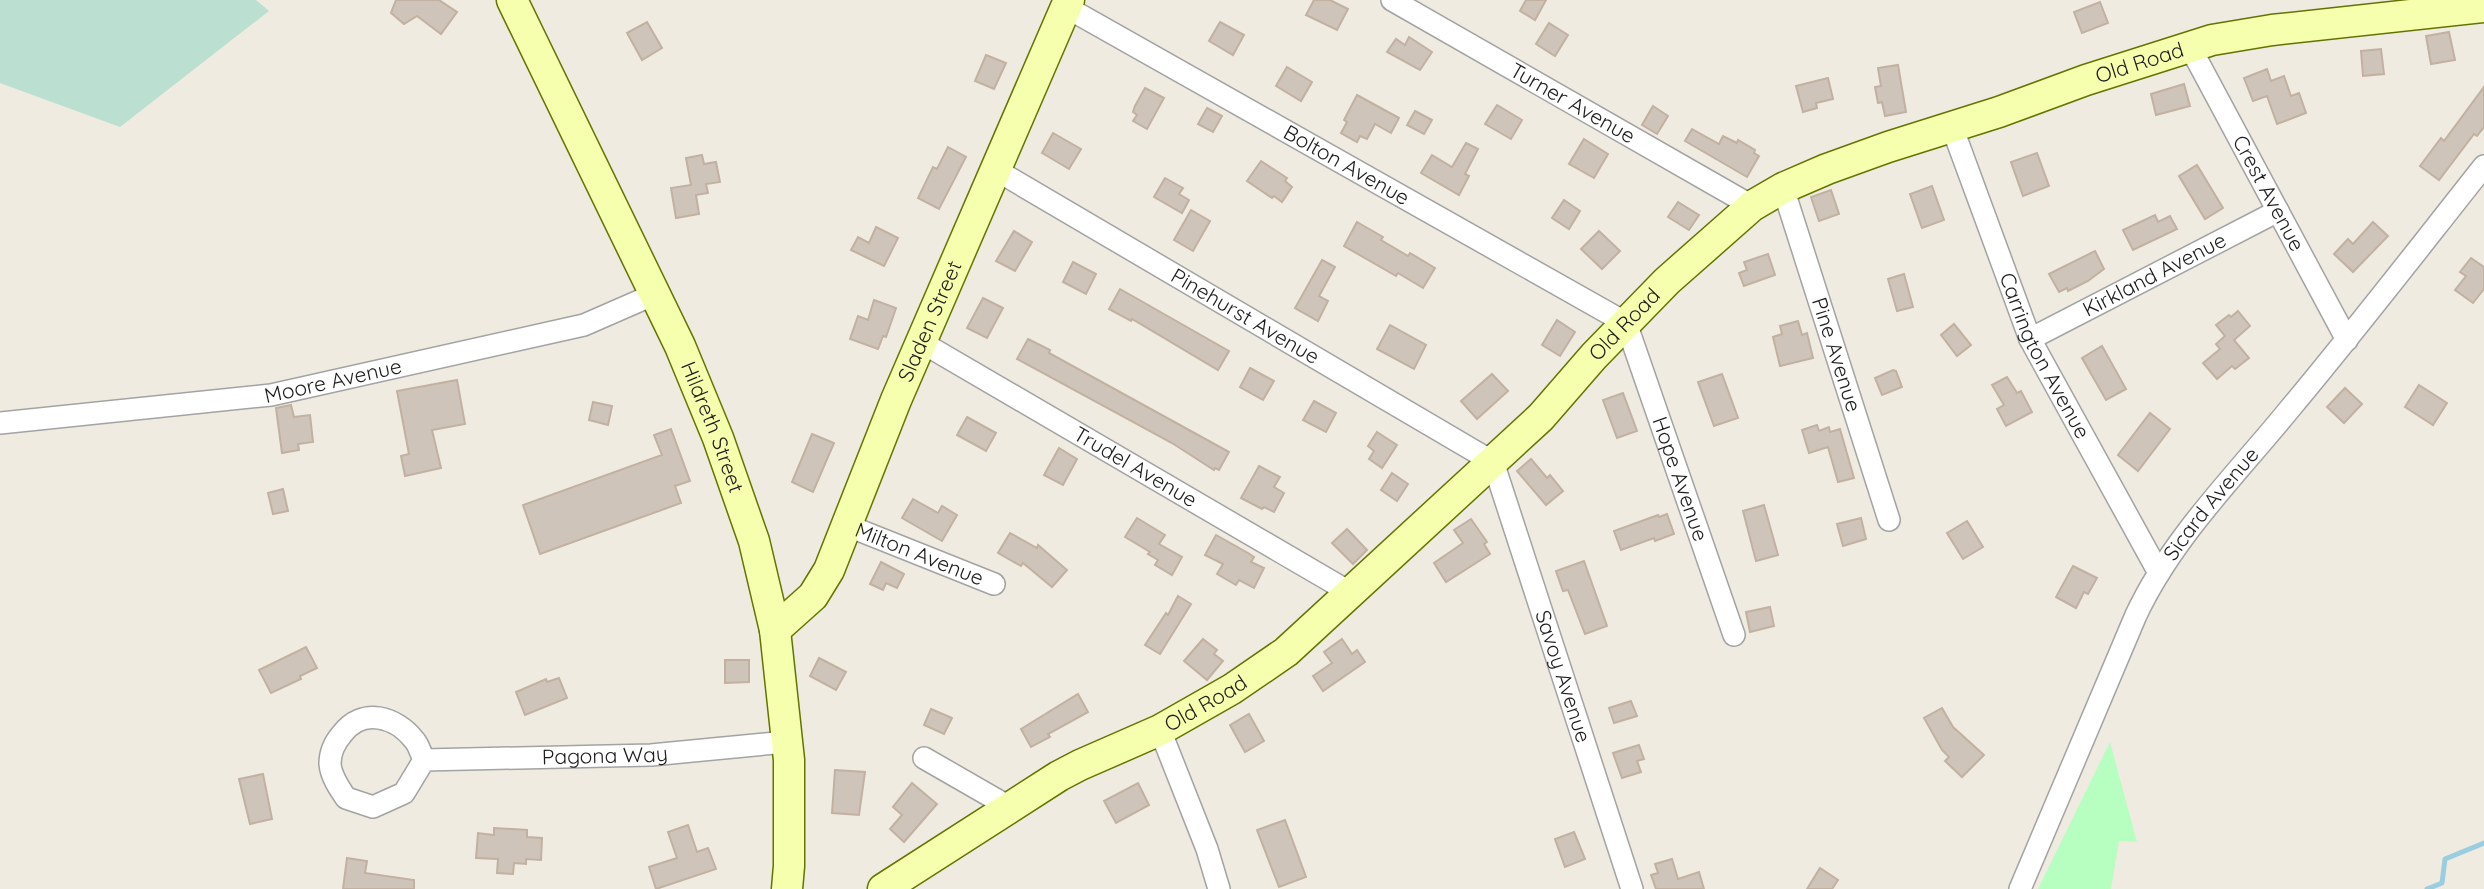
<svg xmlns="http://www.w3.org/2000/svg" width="2484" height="889" font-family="Quicksand,sans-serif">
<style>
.wetland{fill:#bbdfd0}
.park{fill:#b6ffc0}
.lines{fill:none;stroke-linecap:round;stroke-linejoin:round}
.stream{stroke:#9bcde1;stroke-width:5}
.building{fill:#cfc4b9;stroke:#c2b1a1;stroke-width:2}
.street-casing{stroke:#a3a3a3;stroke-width:24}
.secondary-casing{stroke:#627500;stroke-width:33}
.street{stroke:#fff;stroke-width:21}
.secondary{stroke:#f6ffad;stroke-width:30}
.labels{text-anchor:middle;stroke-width:5;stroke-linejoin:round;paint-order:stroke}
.street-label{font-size:21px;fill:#1c1c1c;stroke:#fff}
</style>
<rect width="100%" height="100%" fill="#efebe0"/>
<path class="wetland" d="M0,0H256L269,11L120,127L0,83Z"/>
<path class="park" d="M2110,742L2137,842L2119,841L2111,889H2038Z"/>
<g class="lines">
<path class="stream" d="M2427,889L2442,883L2445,859L2484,843"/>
</g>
<g class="building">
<path d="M396,0H439L457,12L441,34L417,16L404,24L391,13Z"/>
<path d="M1314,0H1330L1348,9L1337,30L1306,15Z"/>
<path d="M1526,0H1546L1535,20L1520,11Z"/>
<path d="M2100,2L2108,23L2082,33L2074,12Z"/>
<path d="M647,22L662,48L642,60L627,33Z"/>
<path d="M1220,22L1244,35L1233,55L1209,41Z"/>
<path d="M1549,23L1568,35L1555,56L1536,44Z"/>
<path d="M2449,32L2455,60L2431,64L2426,36Z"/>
<path d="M1409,37L1432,52L1420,70L1387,52L1396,39L1405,45Z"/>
<path d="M2381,49L2384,74L2363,76L2361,51Z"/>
<path d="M986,55L1006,63L994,89L975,81Z"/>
<path d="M1898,65L1906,112L1885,116L1882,102L1878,103L1875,87L1881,86L1878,68Z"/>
<path d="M1287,67L1312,82L1301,101L1276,86Z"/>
<path d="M2267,69L2271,81L2284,76L2291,96L2299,93L2306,113L2277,124L2267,96L2253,101L2244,78Z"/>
<path d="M1828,78L1833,99L1816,103L1817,108L1803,112L1796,86Z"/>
<path d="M2184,84L2190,106L2156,115L2151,94Z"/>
<path d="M2484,87V127L2477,136L2474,134L2439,180L2420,166L2441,138L2444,141Z"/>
<path d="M1145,88L1164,98L1147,129L1133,121L1137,115L1133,112L1135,106Z"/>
<path d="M1357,95L1399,118L1391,133L1375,124L1367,139L1360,136L1357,142L1341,133L1347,122L1344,120Z"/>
<path d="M1497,105L1522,120L1511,139L1485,124Z"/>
<path d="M1653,106L1668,116L1657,134L1642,125Z"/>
<path d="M1207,108L1222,116L1213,132L1198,124Z"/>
<path d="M1415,111L1432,120L1424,134L1407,125Z"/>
<path d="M1692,129L1719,144L1723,136L1737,143L1738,140L1755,150L1754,153L1759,156L1747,177L1685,141Z"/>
<path d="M1053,133L1081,149L1069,169L1042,153Z"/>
<path d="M1584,139L1608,154L1594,178L1569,164Z"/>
<path d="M1466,143L1478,149L1465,174L1469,176L1459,195L1421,173L1432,155L1452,167Z"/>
<path d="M948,147L966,157L939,209L918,198L933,167L937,169Z"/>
<path d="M2037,153L2049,186L2023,196L2011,162Z"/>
<path d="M702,155L704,164L716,162L720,182L706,184L708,193L696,195L699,214L676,218L671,188L691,185L686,158Z"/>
<path d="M1261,161L1287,178L1285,181L1292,187L1282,202L1274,196L1272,198L1247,181Z"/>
<path d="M2197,165L2223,208L2205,219L2179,176Z"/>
<path d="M1165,178L1183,188L1179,194L1189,200L1182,213L1154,197Z"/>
<path d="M1932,186L1944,220L1922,228L1910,194Z"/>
<path d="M1831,190L1839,214L1819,221L1811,197Z"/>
<path d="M1564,200L1580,211L1569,229L1552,218Z"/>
<path d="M1678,202L1699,215L1689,230L1668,217Z"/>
<path d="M1191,210L1210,221L1193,251L1174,240Z"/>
<path d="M2155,215L2158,222L2170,216L2177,229L2133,250L2123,230Z"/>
<path d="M1357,222L1383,237L1381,240L1408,256L1410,253L1435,268L1423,288L1398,273L1396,276L1344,246Z"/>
<path d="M2373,222L2388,236L2353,272L2334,254L2348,239L2353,244Z"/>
<path d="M876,227L898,238L884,266L851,250L858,237L869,243Z"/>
<path d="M1014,231L1032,242L1015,271L996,261Z"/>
<path d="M1599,231L1620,251L1602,269L1581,249Z"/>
<path d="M2095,251L2104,269L2088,281L2068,291L2067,288L2059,292L2049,274Z"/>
<path d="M1768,254L1775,275L1744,286L1739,273L1747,270L1744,262Z"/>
<path d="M2471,258L2484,267V289L2473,303L2455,290L2466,276L2460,272Z"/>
<path d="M1322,260L1335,267L1319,296L1328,301L1318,321L1295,308Z"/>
<path d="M1073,262L1096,274L1086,294L1063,282Z"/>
<path d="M1904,274L1913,307L1897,311L1888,279Z"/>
<path d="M1120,289L1229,351L1218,370L1132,319L1131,321L1109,309Z"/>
<path d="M983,298L1003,308L987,338L967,328Z"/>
<path d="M874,300L896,308L886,337L883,336L878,349L850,339L858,316L868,320Z"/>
<path d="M2238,311L2250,326L2234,340L2249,358L2235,369L2232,366L2217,379L2203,363L2220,349L2216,344L2225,336L2216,325L2229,315L2231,317Z"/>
<path d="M1557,320L1575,332L1560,356L1542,345Z"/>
<path d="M1798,321L1802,335L1807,333L1813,358L1780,366L1773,337L1782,334L1780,326Z"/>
<path d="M1954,324L1971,345L1957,356L1941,335Z"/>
<path d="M1390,325L1426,345L1414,369L1377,349Z"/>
<path d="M1028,339L1050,350L1049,353L1229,452L1219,470L1215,468L1214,470L1172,443L1017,359Z"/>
<path d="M2102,346L2126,389L2106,400L2082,358Z"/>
<path d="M1250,368L1274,381L1263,400L1240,387Z"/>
<path d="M1893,370L1896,371L1902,387L1882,395L1875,378Z"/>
<path d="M1492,374L1508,391L1477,419L1461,401Z"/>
<path d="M1722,374L1738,418L1714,426L1698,382Z"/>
<path d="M2007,377L2017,393L2021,391L2032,412L2006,426L1997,409L2004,405L1992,385Z"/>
<path d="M457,380L465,424L432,430L441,468L405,476L401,456L409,454L397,391Z"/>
<path d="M2419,385L2447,403L2433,425L2405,407Z"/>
<path d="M2345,388L2362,404L2344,423L2327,407Z"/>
<path d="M1623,393L1637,431L1617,438L1603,400Z"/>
<path d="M1314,401L1336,413L1326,432L1303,420Z"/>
<path d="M593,402L612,406L608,425L589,420Z"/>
<path d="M291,405L294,417L310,415L313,442L298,444L299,450L282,453L276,408Z"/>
<path d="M2150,413L2170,429L2138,471L2118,455Z"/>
<path d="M967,417L996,433L986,451L957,435Z"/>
<path d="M1817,425L1819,431L1829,427L1830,432L1840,429L1854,478L1838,482L1828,447L1809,453L1802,430Z"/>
<path d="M671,429L690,481L675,486L681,503L540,554L523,505L662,455L654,435Z"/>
<path d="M1377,432L1397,445L1382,468L1369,459L1374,451L1368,446Z"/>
<path d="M812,434L834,443L813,492L792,482Z"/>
<path d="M1059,448L1077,459L1063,485L1044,475Z"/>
<path d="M1531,459L1547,478L1550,475L1563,491L1546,505L1517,471Z"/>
<path d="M1259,466L1280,477L1274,487L1284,493L1274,512L1264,507L1262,509L1241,498Z"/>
<path d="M1392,473L1408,484L1397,501L1381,490Z"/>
<path d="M283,489L288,511L273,514L268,493Z"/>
<path d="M913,499L938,513L942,506L957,515L942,541L902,518Z"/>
<path d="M1764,505L1778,555L1756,561L1743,511Z"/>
<path d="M1667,514L1674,534L1655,541L1654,538L1621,550L1614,531L1658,515L1659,517Z"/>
<path d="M1137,518L1165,535L1159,544L1182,557L1172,575L1155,565L1158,560L1148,554L1150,552L1125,537Z"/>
<path d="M1861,518L1866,539L1843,546L1837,524Z"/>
<path d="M1471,519L1487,542L1484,544L1490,554L1446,582L1434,563L1463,543L1454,530Z"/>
<path d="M1967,521L1983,547L1963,559L1947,533Z"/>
<path d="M1347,529L1367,550L1353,564L1332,543Z"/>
<path d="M1010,533L1037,548L1038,545L1067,570L1052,587L1023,563L1021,566L998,553Z"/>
<path d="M1216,535L1248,553L1254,557L1251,562L1264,568L1254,588L1239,580L1236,585L1217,574L1223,564L1205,555Z"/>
<path d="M1584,561L1607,626L1585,634L1568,590L1563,591L1556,571Z"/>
<path d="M881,562L904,574L897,588L886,583L883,590L870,584Z"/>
<path d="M2073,566L2097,578L2088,594L2084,592L2076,608L2056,597Z"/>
<path d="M1178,596L1191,604L1160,654L1145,645L1166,613L1168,615Z"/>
<path d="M1770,607L1774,626L1750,632L1746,612Z"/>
<path d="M1203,639L1217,650L1214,654L1223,661L1207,680L1184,661Z"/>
<path d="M1342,639L1352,654L1357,650L1365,662L1323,691L1313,676L1332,663L1324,652Z"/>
<path d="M306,647L317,668L300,676L301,679L271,693L259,670Z"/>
<path d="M819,658L846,672L836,690L810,676Z"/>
<path d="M725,660H749V682L725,683Z"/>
<path d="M559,678L567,698L525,715L516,692L546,679L547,682Z"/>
<path d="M1078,694L1088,712L1048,734L1050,737L1031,747L1021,729Z"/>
<path d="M1631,701L1637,716L1614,723L1609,708Z"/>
<path d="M1942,708L1953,727L1984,755L1962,777L1945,761L1949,757L1942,750L1924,718Z"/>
<path d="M931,709L952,718L944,734L924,725Z"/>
<path d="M1249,714L1264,741L1245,752L1230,725Z"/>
<path d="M1639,745L1644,759L1637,761L1641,772L1622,778L1613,753Z"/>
<path d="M835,770L865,772L859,815L832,813Z"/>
<path d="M263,774L272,819L250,824L239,779Z"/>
<path d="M912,783L937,804L904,842L890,829L902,815L893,807Z"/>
<path d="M1138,783L1149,805L1116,823L1104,801Z"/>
<path d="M1285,820L1306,877L1279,887L1257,830Z"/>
<path d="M688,825L697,852L708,848L716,869L656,889L649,867L677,858L668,832Z"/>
<path d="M494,828L527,830V837L542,838L541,860L526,859V864L514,863L513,874L497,873L498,859L476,858L478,833L494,835Z"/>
<path d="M1574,832L1585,859L1565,867L1555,839Z"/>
<path d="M347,858L367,861L365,873L414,880V889H343Z"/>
<path d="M1672,859L1678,879L1699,872L1704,889H1656L1651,875L1658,873L1655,864Z"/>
<path d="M1820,868L1838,880L1832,889H1807Z"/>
</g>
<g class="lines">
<defs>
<g id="street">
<path id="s1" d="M1392,0L1752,206"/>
<path id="s2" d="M1066,7L1626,323L1734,635"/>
<path id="s3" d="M2190,47L2347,340"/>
<path id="s4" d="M1952,127L2030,339L2159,573"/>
<path id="s5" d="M996,170L1493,462L1632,889"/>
<path id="s6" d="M1783,188L1889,520"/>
<path id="s7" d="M2030,339L2278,211"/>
<path id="s8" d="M921,342L1351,593"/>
<path id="s9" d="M0,423L271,395L584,325L655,294"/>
<path id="s10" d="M846,525L994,584"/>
<path d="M1160,730L1207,849L1219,889"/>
<path d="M924,758L1011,808"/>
<path id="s11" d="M424,760C421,754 419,746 415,741C396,716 362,707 342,734C335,742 330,753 330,764C331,776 339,788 346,798L373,807L404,793L424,760L651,755L786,742"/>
<path id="s12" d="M2020,889L2136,615C2172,538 2235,476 2288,411C2355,331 2419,248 2484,166"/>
</g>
<g id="secondary">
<path id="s13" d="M512,0L680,346L718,438L754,541L775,630L789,760V866L787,889"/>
<path id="s14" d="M775,630L813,596L829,570L896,400L1069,0"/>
<path id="s15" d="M883,889L1059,776L1080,765L1160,730L1232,689L1286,652L1541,417L1594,356L1667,281L1752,206L1783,188L1827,169L1888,147L1999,112L2086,80L2212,40L2272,30L2484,7"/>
</g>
</defs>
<use href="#street" class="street-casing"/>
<use href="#secondary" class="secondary-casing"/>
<use href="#street" class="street"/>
<use href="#secondary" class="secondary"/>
</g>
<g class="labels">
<g class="street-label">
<text dy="7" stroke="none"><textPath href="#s15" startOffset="1528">Old Road</textPath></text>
<text dy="7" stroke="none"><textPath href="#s1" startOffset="208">Turner Avenue</textPath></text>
<text dy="7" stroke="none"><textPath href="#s2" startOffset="322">Bolton Avenue</textPath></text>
<text dy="7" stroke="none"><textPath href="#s3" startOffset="166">Crest Avenue</textPath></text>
<text dy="7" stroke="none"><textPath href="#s7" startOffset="140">Kirkland Avenue</textPath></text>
<text dy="7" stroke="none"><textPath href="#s5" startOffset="289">Pinehurst Avenue</textPath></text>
<text dy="7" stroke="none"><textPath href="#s14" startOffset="350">Sladen Street</textPath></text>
<text dy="7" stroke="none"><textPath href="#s15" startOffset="940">Old Road</textPath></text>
<text dy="7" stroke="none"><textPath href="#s6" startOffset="175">Pine Avenue</textPath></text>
<text dy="7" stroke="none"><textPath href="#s4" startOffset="247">Carrington Avenue</textPath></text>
<text dy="7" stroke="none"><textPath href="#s9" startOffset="336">Moore Avenue</textPath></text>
<text dy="7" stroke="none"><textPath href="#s13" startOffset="472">Hildreth Street</textPath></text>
<text dy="7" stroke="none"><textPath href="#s8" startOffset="248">Trudel Avenue</textPath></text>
<text dy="7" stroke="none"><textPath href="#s2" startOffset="808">Hope Avenue</textPath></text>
<text dy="7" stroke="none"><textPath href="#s12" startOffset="432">Sicard Avenue</textPath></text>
<text dy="7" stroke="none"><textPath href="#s10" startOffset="79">Milton Avenue</textPath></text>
<text dy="7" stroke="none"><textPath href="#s5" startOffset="802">Savoy Avenue</textPath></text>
<text dy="7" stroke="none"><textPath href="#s15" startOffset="373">Old Road</textPath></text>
<text dy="7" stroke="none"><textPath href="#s11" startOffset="460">Pagona Way</textPath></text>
</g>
</g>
</svg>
